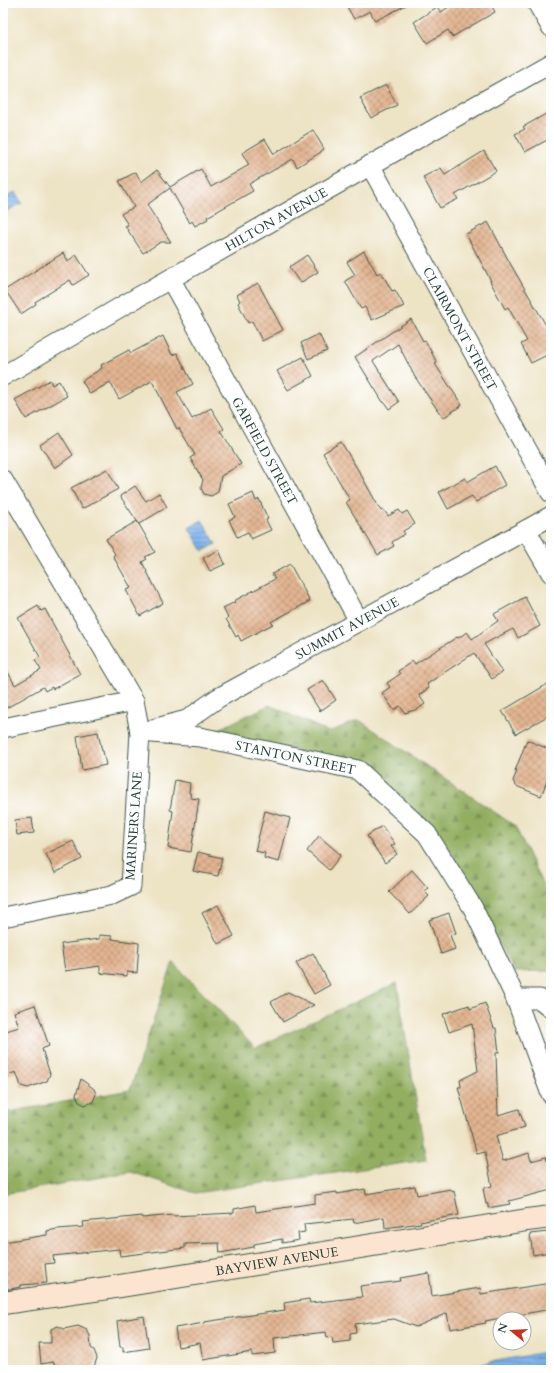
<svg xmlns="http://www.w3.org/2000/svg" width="554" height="1373" font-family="Cardo,serif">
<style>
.forest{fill:url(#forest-firs);stroke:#58764a}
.water{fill:url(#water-rules);stroke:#4e7890}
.building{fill:url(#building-cross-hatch)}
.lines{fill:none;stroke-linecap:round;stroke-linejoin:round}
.street-casing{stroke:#3e564a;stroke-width:21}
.secondary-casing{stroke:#3e564a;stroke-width:24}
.street{stroke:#fff;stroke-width:19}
.secondary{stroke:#fce5d0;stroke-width:22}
.labels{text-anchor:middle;stroke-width:3;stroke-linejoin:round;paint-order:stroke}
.street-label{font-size:13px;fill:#1f3d34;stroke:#fff}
</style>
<defs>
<pattern id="forest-firs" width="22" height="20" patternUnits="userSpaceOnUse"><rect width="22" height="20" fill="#92ae60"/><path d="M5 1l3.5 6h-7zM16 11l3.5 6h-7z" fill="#778f50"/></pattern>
<pattern id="water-rules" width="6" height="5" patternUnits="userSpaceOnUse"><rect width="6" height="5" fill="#7db2eb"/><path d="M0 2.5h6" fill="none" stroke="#6692bf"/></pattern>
<pattern id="building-cross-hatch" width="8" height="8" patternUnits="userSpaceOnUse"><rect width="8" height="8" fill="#e3b591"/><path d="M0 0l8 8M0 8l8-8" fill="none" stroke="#b79477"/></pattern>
</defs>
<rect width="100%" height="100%" fill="#fff"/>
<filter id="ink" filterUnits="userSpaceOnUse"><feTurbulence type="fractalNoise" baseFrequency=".025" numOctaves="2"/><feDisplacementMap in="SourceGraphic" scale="8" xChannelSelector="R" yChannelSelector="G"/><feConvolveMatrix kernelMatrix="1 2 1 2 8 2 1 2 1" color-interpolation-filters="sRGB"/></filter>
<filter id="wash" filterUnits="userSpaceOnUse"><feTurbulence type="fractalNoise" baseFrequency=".012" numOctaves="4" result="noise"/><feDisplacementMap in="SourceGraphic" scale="16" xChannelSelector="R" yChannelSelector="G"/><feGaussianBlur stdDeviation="0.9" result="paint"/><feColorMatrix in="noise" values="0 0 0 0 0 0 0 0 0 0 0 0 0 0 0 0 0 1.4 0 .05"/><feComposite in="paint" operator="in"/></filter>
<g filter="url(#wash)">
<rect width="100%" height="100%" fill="#ede3c5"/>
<g class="forest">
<path d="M269,705L329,732L359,720L515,826L551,902V971L514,972L443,838L370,769L215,731Z"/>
<path d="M173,962L255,1048L397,983L426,1160L195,1193L131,1172L3,1194V1113L130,1090Z"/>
</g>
<g class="water">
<path d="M15,192L22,203L3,213V199Z"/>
<path d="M202,520L216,544L203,551L189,528Z"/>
<path d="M551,1351V1370H448Z"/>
</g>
<g id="blocks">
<g class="building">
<path d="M345,3H410L375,21L370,11L354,19Z"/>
<path d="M455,3H490L495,12L452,37L448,30L427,43L414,22L437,7L441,12Z"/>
<path d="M386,85L397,105L371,118L360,98Z"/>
<path d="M551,111V138L525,152L515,134L525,129L523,127Z"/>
<path d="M313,130L324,149L321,151V152L297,167L293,159L249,184L253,191L207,217L208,219L195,226L192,221L190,223L170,188L147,205L171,242H161L143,253L125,226L128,225L121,214L134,207L119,181L136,172L141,182L157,170L170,187L201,169L211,187L249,165L242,153L265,139L274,154Z"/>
<path d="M484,151L496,171L455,195L458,199L440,208L423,177L441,168L445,175Z"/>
<path d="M488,222L511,265L551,334V353L531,363L521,344L527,341L508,307L505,309L490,281H491L466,234Z"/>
<path d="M364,251L377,274L381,272L392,291L395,290L404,306L372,320L365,307L361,309L345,281L355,275L347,262Z"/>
<path d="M63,253L68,261L76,255L89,275L73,285L70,280L35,302L36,304L21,314L5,290Z"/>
<path d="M307,255L318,272L300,283L289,267Z"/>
<path d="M258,283L283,330L262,341L252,321L248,323L238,303L240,301L237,295Z"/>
<path d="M411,319L423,341L425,340L437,363L435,364L462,405L443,418L415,377L398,344L373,361L399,402L389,409L384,402H383L355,357Z"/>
<path d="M319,334L327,351L308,359L301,343Z"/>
<path d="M163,336L172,355L177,353L193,384L177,392L192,419L211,408L224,429L221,431L241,464L221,476L218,492L211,496L204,494L201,488L203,480L190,458L195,455L179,428L177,429L152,381L119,399L110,382L90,394L82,381L102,368L101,365L129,350L131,353Z"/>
<path d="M303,357L313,376L288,390L277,371Z"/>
<path d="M50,380L52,385L59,381L67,396L26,419L15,400Z"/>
<path d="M59,432L73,455L55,468L40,445Z"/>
<path d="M341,442L361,475L381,511L384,510L388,516L399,510L402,514L407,511L415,524L403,531L405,534L392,542L394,546L378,555L346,502L350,500L323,453Z"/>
<path d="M495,466L505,485L476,502L472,496L448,509L439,492L465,478L467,482Z"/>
<path d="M107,469L118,489L82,509L71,488Z"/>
<path d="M135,486L146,501L159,493L167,507L139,524L120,496Z"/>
<path d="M253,493L256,501L259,499L268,519L266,520L271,530L251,539L248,532L237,537L229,520L235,517L229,504Z"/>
<path d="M137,521L155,552L145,557L147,559L142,562L163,603L140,616L126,590L131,588L113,556L115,554L106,539Z"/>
<path d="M219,550L225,564L210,571L203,558Z"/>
<path d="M290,564L310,601L271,622L273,624L241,641L238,635L236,637L226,619L228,618L223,608L235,602L234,601L275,579L272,574Z"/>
<path d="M525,597L540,626L518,638L513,629L484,644L502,672L492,679L474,653L427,684L429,688L419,695L425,704L418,709L405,713L400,706L394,710L382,693L390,687L387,683L400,674L398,671L413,661L415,664L457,637L458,638L467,632L472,639L498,621L494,614Z"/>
<path d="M38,606L41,611L45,609L80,674L53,689L52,687L45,691L43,687L3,710V663L15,685L41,670L35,660L40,657L18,618Z"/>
<path d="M323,680L336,700L320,711L307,690Z"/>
<path d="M551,682V714L516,734L502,711Z"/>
<path d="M98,732L102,751H103L106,765L82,770L77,736Z"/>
<path d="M527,740L551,750V771L541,796L516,786L513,781L517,771H515Z"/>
<path d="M175,780L190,783L189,793L191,794L190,798L199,799L191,852L168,848L173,811L170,810Z"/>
<path d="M265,811L290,818L279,862L264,858L265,853L255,851Z"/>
<path d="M32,818L34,833L17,835L15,820Z"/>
<path d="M382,826L395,844L391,846L397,854L385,863L367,836Z"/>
<path d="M319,836L341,855L329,870L307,851Z"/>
<path d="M73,841L82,859L55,873L46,854Z"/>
<path d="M198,852L222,858L218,876L193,871Z"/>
<path d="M412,870L428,888L424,891L429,896L410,914L389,892Z"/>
<path d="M218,905L234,936L218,944L202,913Z"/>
<path d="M449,913L456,933L450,935L455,949L441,954L429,920Z"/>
<path d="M99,935L112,936V939L139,943L137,973L127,972V976L100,973V966L65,971L61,944L99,939Z"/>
<path d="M313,953L330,985L314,994L296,963Z"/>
<path d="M288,992L314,1005L283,1022L271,1002Z"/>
<path d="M485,1003L494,1028H496L499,1052L496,1053L498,1115L519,1109L525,1127L496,1136L503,1161L529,1153L531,1161L546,1157L551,1175V1190L509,1201L510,1204L488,1208V1204H486L483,1188L492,1186L485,1152L477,1154L458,1087H461L460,1080L478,1071L472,1024L449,1032L443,1014L469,1005L470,1009Z"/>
<path d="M35,1005L49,1046L42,1049L50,1074L47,1081L28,1088L21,1086L16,1072L3,1077V1032L19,1027L14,1012Z"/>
<path d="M81,1079L94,1089L96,1094L93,1102L85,1105L79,1102L76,1095Z"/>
<path d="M415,1186L417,1195L451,1189L452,1192L454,1191L459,1215L420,1222L421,1223L385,1228L384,1217L354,1223L353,1219L304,1224L305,1232L298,1233L299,1240L282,1243V1239L254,1244V1247L220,1253L219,1243L185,1244V1248L120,1256L119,1249L53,1256L54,1263L45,1264L47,1283L21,1285V1287L4,1290L3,1279V1242L47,1235V1231L58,1229L84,1227L83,1222L133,1217L142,1216V1218L173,1215V1216L234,1213V1209L255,1205L256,1212L315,1203V1195L337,1192V1194L365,1189L366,1194Z"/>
<path d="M547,1232L550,1252L533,1255L530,1234Z"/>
<path d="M429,1273L432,1296L480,1288L481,1294L551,1283V1309L485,1321L486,1323L450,1329L447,1313L416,1327L394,1319L355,1324L356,1333L350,1334V1341L333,1343L332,1337L327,1338L326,1332L274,1338L275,1353L252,1356V1352L203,1360L200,1343L178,1347L175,1328L204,1323V1322L285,1310L284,1303L309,1299L310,1303L362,1297L360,1286L401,1281L400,1278Z"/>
<path d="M144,1316L149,1348L123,1352V1347H120L117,1321Z"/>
<path d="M58,1326L64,1329L78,1326L87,1330L90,1336L91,1348L94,1350L97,1358L93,1370H55L54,1362L41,1364L39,1343H51V1329Z"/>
</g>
</g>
</g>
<g filter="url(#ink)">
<use href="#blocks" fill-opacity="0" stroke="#3e564a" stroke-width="1"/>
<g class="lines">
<defs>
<g id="street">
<path d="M537,3L551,27"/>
<path id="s1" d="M370,165L551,493"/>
<path id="s2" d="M171,280L359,621"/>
<path id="s3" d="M3,376L124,305L551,63"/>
<path d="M3,480L134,701L140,732L131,886L112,895L3,917"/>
<path d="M526,530L551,573"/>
<path d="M3,728L134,701"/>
<path id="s4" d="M153,729L187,720L218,698L526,530L551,516"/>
<path id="s5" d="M140,732L200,737L358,770L427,834L473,908L516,999L551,1094"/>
<path d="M516,999H540L551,1008"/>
</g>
<g id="secondary">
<path id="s6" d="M3,1303L108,1288L527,1220L551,1217"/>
</g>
</defs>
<use href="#street" class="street-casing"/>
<use href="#secondary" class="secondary-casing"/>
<use href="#street" class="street"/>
<use href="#secondary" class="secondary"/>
</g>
</g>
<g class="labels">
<g class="street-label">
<text dy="5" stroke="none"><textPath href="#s3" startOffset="315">HILTON AVENUE</textPath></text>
<text dy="5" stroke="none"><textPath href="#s1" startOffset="187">CLAIRMONT STREET</textPath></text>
<text dy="5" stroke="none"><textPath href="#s2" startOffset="195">GARFIELD STREET</textPath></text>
<text dy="5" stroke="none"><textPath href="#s4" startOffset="220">SUMMIT AVENUE</textPath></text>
<text dy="5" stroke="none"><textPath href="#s5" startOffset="158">STANTON STREET</textPath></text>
<text transform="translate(133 826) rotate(-86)" y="5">MARINERS LANE</text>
<text dy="5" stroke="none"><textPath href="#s6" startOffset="277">BAYVIEW AVENUE</textPath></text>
</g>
</g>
<rect width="554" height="1373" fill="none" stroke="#fff" stroke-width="16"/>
<g transform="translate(512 1331) rotate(288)"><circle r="19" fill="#ffffff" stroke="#a5b1ae"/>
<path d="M0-3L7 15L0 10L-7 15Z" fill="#c8321e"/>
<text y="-6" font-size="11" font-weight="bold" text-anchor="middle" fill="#1f3d34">N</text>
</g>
</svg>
